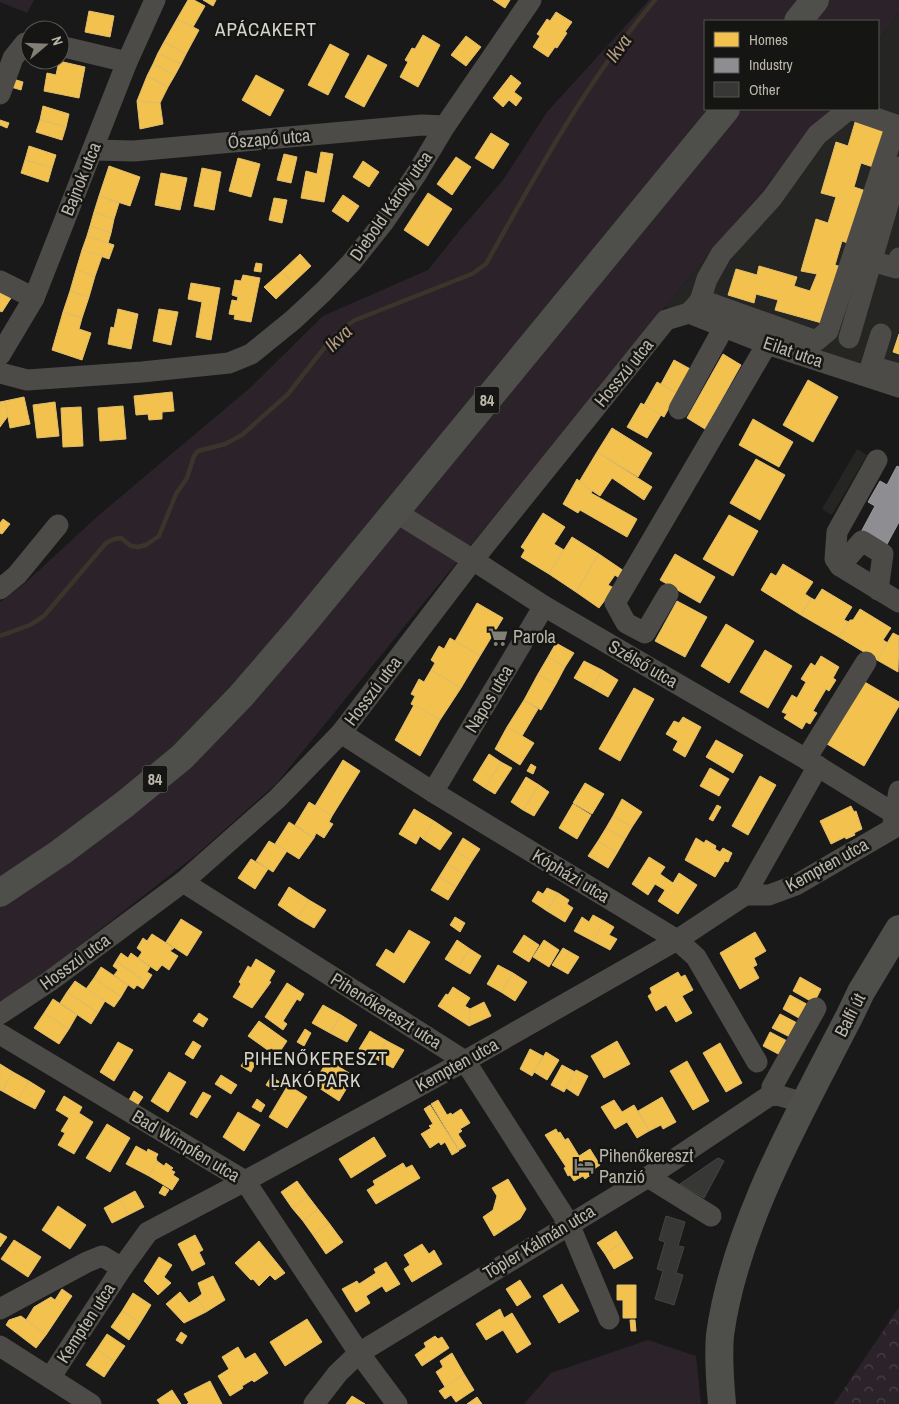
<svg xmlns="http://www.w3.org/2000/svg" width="899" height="1404" font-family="'Archivo Narrow',sans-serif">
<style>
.built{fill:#252523}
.green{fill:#2b2329}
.forest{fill:url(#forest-crowns)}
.homes{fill:#f2c14e;stroke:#e2be6a}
.industry{fill:#8d8d92;stroke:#9b9999}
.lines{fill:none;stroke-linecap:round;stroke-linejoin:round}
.stream{stroke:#3c332b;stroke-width:4.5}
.building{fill:#373735;stroke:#454441}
.minor{stroke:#4c4b47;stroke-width:21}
.major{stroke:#4e4e4b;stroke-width:28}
.labels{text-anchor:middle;stroke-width:5;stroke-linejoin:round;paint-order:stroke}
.shield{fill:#151513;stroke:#89867d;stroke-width:1}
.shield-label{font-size:16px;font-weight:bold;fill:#bbb6aa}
.street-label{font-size:18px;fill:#bbb6aa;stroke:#151513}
.poi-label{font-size:18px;fill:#bbb6aa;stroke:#151513;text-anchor:start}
.neighbourhood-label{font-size:19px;letter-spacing:1px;fill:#d6d4cb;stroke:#151513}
.water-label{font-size:19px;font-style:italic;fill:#b69c80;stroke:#151513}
</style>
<defs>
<pattern id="forest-crowns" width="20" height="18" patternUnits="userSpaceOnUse" patternTransform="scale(1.25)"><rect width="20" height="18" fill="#2b2329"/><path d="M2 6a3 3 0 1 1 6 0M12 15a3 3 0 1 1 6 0" fill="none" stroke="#484145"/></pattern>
</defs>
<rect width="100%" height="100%" fill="#191919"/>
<g class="built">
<path d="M899,11V393L665,307L831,109H878V43Z"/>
<path d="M857,449L867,455L832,515L822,509Z"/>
</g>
<g class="green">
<path d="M0,0H34L27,13L0,2Z"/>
<path d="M649,0H899V11L878,43V21H705V109H831L665,307L276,784L196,855L26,987L0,1001V602L24,584L99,515L251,387L323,316L428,270L460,230L503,180L547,112Z"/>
<path d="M648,1340L696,1356L701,1404H524L551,1373Z"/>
</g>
<path class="forest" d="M899,1307V1404H834Z"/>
<g class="homes">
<path d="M188,0H194L205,6L193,27L177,19Z"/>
<path d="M203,0H216L213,6Z"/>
<path d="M493,0H510L505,8Z"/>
<path d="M89,11L114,16L110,37L85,32Z"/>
<path d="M556,12L572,22L565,32L567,33L557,48L555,47L548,57L533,47L540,36L537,34L547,19L550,21Z"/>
<path d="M177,19L199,30L186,54L164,42Z"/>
<path d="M423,35L440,45L418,87L400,77L408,62L405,60L412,48L415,49Z"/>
<path d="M466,36L481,47L466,66L451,55Z"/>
<path d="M164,42L186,54L181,64L158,53Z"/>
<path d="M330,44L349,54L328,95L308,85Z"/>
<path d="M158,53L181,64L175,75L153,64Z"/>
<path d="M368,55L387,65L364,107L345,97Z"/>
<path d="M59,61L85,67L79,98L44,91L47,73L56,75Z"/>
<path d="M153,64L175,75L168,87L147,76Z"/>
<path d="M256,75L284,90L270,116L242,100Z"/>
<path d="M511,75L521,83L514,92L522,98L516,106L509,100L503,107L493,98Z"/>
<path d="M147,76L168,87L160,103L137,101Z"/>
<path d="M13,79L23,82L21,90L11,87Z"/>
<path d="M137,101L160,103L163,124L140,129Z"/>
<path d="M43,106L69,114L66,127L40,120Z"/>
<path d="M856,119L885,128L873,167L861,163L854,187L869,192L853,245L842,241L835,265L845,268L829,325L775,310L778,300L756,294L754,303L728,295L736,269L757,275L759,266L797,277L794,286L810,291L817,274L801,271L816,219L828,223L836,197L821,193L836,142L848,146Z"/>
<path d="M0,120L9,123L7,128L0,125Z"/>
<path d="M40,120L66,127L62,140L36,132Z"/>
<path d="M491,133L509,144L493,169L475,158Z"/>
<path d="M29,146L56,155L52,168L25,160Z"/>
<path d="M321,152L333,154L324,202L301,198L306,171L317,174Z"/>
<path d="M284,154L297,157L291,183L277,180Z"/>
<path d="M456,157L471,167L452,195L437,184Z"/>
<path d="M238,158L260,164L251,197L229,191Z"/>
<path d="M25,160L52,168L48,182L21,173Z"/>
<path d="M363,161L379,172L369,187L353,177Z"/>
<path d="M109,166L140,177L130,206L99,196Z"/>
<path d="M202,168L221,172L214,210L194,206Z"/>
<path d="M161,173L187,178L180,210L155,205Z"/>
<path d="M428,193L452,209L428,246L404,230Z"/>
<path d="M343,195L359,206L348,222L332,211Z"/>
<path d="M99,196L119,203L114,219L94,212Z"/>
<path d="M274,198L287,200L282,223L269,220Z"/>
<path d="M94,212L114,219L111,233L90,226Z"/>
<path d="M90,226L111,233L108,243L87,236Z"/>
<path d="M87,236L114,245L109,259L82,250Z"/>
<path d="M82,250L102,256L95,276L76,270Z"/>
<path d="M300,254L311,266L293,283L282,271Z"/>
<path d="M256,263L262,264L261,272L254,271Z"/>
<path d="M76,270L95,276L89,297L70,291Z"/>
<path d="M282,271L293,283L276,299L264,287Z"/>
<path d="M243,275L260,278L251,322L234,319L235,315L229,314L232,300L237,301L238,297L232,295L235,280L241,281Z"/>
<path d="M191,283L220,288L211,340L196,337L202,302L188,299Z"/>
<path d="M70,291L89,297L82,318L63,312Z"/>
<path d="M0,292L11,298L2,312L0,311Z"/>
<path d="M118,309L138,314L131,349L108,344L111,327L114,328Z"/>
<path d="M159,309L178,312L171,345L153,341Z"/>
<path d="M63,312L82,318L79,329L91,333L82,360L52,350Z"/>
<path d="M899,334V354L893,352Z"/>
<path d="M723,354L741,365L705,429L687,418Z"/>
<path d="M674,360L694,371L681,395L661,384Z"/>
<path d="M808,380L838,397L813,442L783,425Z"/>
<path d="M657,382L677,393L664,417L644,405Z"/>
<path d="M172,392L174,411L162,412V419L149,420L148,414L136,415L134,396Z"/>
<path d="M24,397L30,424L10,428L5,401Z"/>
<path d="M5,401L8,416L0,427V402Z"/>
<path d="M55,402L59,436L37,438L33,405Z"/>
<path d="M641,403L661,415L647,438L627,427Z"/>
<path d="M123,406L126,439L100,441L98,408Z"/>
<path d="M81,407L83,446L63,447L61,408Z"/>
<path d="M753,419L793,442L779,467L739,445Z"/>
<path d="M612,428L652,453L638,477L597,452Z"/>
<path d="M597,452L652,487L644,500L612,478L600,496L579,482Z"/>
<path d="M756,459L785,475L760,520L730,503Z"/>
<path d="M577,479L592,491L591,493L637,519L627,537L580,510L578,513L563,504Z"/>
<path d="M543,513L565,527L554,544L564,550L549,574L521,557L525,550L521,547Z"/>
<path d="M729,515L758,531L733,576L703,559Z"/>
<path d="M3,519L10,524L2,534L0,533V523Z"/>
<path d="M572,537L599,554L576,592L549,574Z"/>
<path d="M599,554L624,571L619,578L615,575L608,585L614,588L599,608L576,592Z"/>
<path d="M675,554L715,577L700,603L660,580Z"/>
<path d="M783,564L813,582L805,594L811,598L801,615L761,590L771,573L776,576Z"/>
<path d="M822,589L852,607L844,620L849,622L839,637L801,615L811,598L815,600Z"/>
<path d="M677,601L707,617L685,657L655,641Z"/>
<path d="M477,603L503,618L480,656L455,641Z"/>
<path d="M860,609L891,628L883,640L888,643L877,660L839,637L850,620H853Z"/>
<path d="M726,624L754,641L729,683L701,666Z"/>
<path d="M893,633L899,636L898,672L877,660Z"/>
<path d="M450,638L480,656L461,688L431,670L435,663L431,660L439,646L444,649Z"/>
<path d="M556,643L574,653L565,667L548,657Z"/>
<path d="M765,650L792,666L768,708L740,692Z"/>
<path d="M821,656L839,667L833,678L836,680L829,691L826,689L813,711L817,713L810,724L806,722L802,729L784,718L787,714L782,712L792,695L797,698L806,682L801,679L811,663L815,666Z"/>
<path d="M548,657L565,667L556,684L538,674Z"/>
<path d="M584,661L602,670L592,688L574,678Z"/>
<path d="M431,670L461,688L440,720L411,704L415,696L411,694L419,679L424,682Z"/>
<path d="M602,670L618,680L608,697L592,688Z"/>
<path d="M538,674L556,684L541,710L524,700Z"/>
<path d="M863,681L899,702V706L864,766L827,744Z"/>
<path d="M634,688L654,699L620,761L599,749Z"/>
<path d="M524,700L538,709L522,736L507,727Z"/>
<path d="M414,705L440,720L420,756L395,740Z"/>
<path d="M683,717L701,727L685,757L673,750L678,741L666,734L674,721L679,723Z"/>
<path d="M507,727L534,743L520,765L495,749Z"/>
<path d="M716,740L743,755L733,773L706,757Z"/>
<path d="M489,754L501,762L485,788L473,780Z"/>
<path d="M343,760L360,771L332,816L315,806Z"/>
<path d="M501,762L512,768L495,794L485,788Z"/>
<path d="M531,764L536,767L533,774L527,771Z"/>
<path d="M710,768L729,779L719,796L700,786Z"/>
<path d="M760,776L776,785L748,835L732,826Z"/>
<path d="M526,777L539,785L523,810L511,802Z"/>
<path d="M585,783L604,794L592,814L573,803Z"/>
<path d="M539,785L549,792L534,816L523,810Z"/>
<path d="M622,799L642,812L632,827L613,816Z"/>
<path d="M309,802L332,816L329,822L333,824L324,838L316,833L314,838L295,825Z"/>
<path d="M573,804L591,815L577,839L559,828Z"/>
<path d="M717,805L721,807L713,821L709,819Z"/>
<path d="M851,806L854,812L856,811L862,829L854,833L855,835L846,839L845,837L831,844L820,821Z"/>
<path d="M414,809L434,821L423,839L420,836L416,844L399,834Z"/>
<path d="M613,816L632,827L625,839L606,828Z"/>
<path d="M434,821L452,833L440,850L423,839Z"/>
<path d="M289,822L314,838L299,859L275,844Z"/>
<path d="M606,828L625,839L617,853L598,841Z"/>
<path d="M463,838L480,849L472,861L455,851Z"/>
<path d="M696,838L704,843L706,840L716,846L715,849L720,852L723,848L732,853L728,862L725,861L715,877L685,860Z"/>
<path d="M269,841L287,851L273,872L256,861Z"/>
<path d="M598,841L617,853L608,868L588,856Z"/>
<path d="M455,851L472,861L464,874L447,864Z"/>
<path d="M649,857L665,867L660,874L673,883L679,873L697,885L678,914L658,901L665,890L655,884L648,895L632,884Z"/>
<path d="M251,859L268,869L255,889L238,878Z"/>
<path d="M447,864L464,874L456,887L439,877Z"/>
<path d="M439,877L456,887L448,900L431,890Z"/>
<path d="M289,887L309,900L297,918L278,905Z"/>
<path d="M547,888L558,893L547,911L532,901L538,891L543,894Z"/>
<path d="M558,893L569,900L567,904L573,908L565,922L547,911Z"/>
<path d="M309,900L326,910L314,928L297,918Z"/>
<path d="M593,915L604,921L593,941L574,931L582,917L589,922Z"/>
<path d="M455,917L465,923L460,932L450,925Z"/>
<path d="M181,919L202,932L187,956L166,942Z"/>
<path d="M604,921L614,927L609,935L617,939L610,950L593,941Z"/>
<path d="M409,930L430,942L404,983L376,965L386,949L394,954Z"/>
<path d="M755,932L766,951L754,958L757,965L753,967L759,978L740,989L720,953Z"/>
<path d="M152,934L174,948L170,951L178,956L169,970L162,965L157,971L138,958L142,952L137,948L143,938L147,941Z"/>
<path d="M524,935L539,945L529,962L513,952Z"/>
<path d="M457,940L470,949L458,967L445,959Z"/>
<path d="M544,940L559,950L549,967L533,957Z"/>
<path d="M563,948L579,957L568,974L552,965Z"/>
<path d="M470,949L481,956L470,974L458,967Z"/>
<path d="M121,953L128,958L131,953L150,967L147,972L152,975L147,983L116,961Z"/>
<path d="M256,959L275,971L269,981L271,982L252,1008L233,997L241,984L239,982L248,966L251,968Z"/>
<path d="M116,961L147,983L143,989L137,985L134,989L114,975L118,970L113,966Z"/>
<path d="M498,965L513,973L501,992L487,984Z"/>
<path d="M101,967L128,985L121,997L94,978Z"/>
<path d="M678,972L681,977L685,975L693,990L682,996L692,1013L676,1022L666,1005L656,1011L648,996L652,993L650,988Z"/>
<path d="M513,973L527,982L515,1001L501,992Z"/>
<path d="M800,977L821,989L814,1003L793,991Z"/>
<path d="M94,978L121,997L114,1007L86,989Z"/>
<path d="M75,981L105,1001L98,1013L67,992Z"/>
<path d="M287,983L304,994L300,1001L297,999L283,1021L287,1024L283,1030L265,1017Z"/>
<path d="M453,987L470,998L465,1006L470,1009L469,1026L438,1006L446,994L448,995Z"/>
<path d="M67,992L98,1013L91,1024L60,1003Z"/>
<path d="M790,995L812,1007L804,1021L783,1009Z"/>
<path d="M53,999L77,1015L69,1029L44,1013Z"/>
<path d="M484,1002L491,1016L469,1026L470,1009Z"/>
<path d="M323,1005L341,1015L330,1033L312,1023Z"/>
<path d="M44,1013L69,1029L59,1044L34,1028Z"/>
<path d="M199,1013L208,1019L203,1027L193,1021Z"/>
<path d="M780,1014L801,1025L794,1039L772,1028Z"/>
<path d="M341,1015L357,1025L347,1042L330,1033Z"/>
<path d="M259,1021L287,1041L279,1053L271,1048L269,1051L248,1036Z"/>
<path d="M305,1029L311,1033L304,1046L297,1042Z"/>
<path d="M370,1031L387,1041L376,1059L359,1049Z"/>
<path d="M770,1032L791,1043L784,1057L763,1046Z"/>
<path d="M193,1041L201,1046L193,1059L185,1054Z"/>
<path d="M387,1041L404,1050L393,1068L376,1059Z"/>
<path d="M617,1041L630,1064L604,1078L591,1056Z"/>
<path d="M118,1042L133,1050L114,1081L100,1072Z"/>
<path d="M720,1043L742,1083L726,1092L703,1053Z"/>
<path d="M530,1049L543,1056L532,1076L520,1069Z"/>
<path d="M546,1052L559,1060L547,1080L534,1072Z"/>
<path d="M246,1058L255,1064L251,1072L241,1066Z"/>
<path d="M328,1060L354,1076L339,1101L313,1084Z"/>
<path d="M687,1061L709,1101L693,1110L670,1071Z"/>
<path d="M0,1064L13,1072L2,1091L0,1090Z"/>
<path d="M562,1065L575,1072L564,1092L551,1085Z"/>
<path d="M576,1070L588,1076L578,1096L566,1088Z"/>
<path d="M13,1072L29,1081L18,1100L2,1091Z"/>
<path d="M169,1072L186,1082L168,1112L151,1101Z"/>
<path d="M221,1075L237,1085L231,1094L215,1084Z"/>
<path d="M271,1077L280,1082L275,1090L266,1085Z"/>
<path d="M29,1081L45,1091L35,1109L18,1100Z"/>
<path d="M288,1085L307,1097L287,1128L269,1117Z"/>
<path d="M134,1091L143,1097L137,1106L129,1100Z"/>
<path d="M203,1092L211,1096L197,1118L190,1114Z"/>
<path d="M64,1096L82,1107L79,1113L93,1122L74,1154L58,1145L65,1133L61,1131L69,1118L56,1110Z"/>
<path d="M662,1097L676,1122L663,1129L661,1125L649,1131L638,1111Z"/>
<path d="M257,1099L265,1105L261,1112L252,1107Z"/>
<path d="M438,1100L447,1115L451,1113L452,1115L461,1109L470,1123L460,1129L462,1131L458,1134L466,1146L459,1150L431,1104Z"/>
<path d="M614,1100L622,1112L634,1105L649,1131L637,1138L627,1122L615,1129L601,1107Z"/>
<path d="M430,1105L459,1151L452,1155L445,1142L441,1145L439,1142L430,1148L421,1134L431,1128L429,1126L433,1124L424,1109Z"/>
<path d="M238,1112L260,1125L244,1151L223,1137Z"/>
<path d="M107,1124L130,1138L110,1172L86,1158Z"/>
<path d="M556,1129L558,1133L560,1132L565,1140L568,1138L579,1156L590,1149L600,1165L591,1171L592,1174L585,1179L583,1176L574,1181L570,1175L568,1176L564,1168L566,1167L545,1135Z"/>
<path d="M374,1137L386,1156L351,1178L339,1159Z"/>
<path d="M136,1146L147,1152L148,1149L158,1154L156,1158L157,1161L149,1176L126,1164Z"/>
<path d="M157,1161L164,1166L166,1163L173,1168L171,1170L175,1172L173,1175L179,1179L172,1190L149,1176Z"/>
<path d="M403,1163L406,1168L412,1165L420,1178L376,1204L367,1190L375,1185L373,1181Z"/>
<path d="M508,1179L526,1209L520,1219L494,1236L483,1217L493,1210L497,1196L492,1188Z"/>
<path d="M297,1181L308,1196L292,1208L281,1192Z"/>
<path d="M163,1186L169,1190L165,1196L159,1193Z"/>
<path d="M135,1191L144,1207L128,1215L120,1199Z"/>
<path d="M308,1196L318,1209L303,1221L292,1208Z"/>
<path d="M120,1199L128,1215L112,1223L104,1208Z"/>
<path d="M58,1206L86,1225L70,1249L42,1230Z"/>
<path d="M318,1209L329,1223L313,1235L303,1221Z"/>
<path d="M329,1223L343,1242L326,1254L313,1235Z"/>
<path d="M616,1231L623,1242L605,1254L597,1243Z"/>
<path d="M0,1233L7,1237L0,1247Z"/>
<path d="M195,1235L203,1250L199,1252L205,1264L192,1271L178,1244Z"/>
<path d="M14,1240L41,1257L28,1277L1,1259Z"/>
<path d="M259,1241L285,1273L275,1280L270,1275L259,1286L253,1279L251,1280L235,1263Z"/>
<path d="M623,1242L633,1258L614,1269L605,1254Z"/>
<path d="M422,1244L429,1254L434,1250L442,1264L412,1282L404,1269L410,1265L404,1255Z"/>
<path d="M159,1257L172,1265L164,1277L171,1283L158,1295L144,1281Z"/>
<path d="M386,1262L400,1284L386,1292L382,1286L366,1296L370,1303L356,1312L342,1289L357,1281L359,1284L376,1273L374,1269Z"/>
<path d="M213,1276L225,1300L206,1312L197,1298L202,1294L198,1283Z"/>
<path d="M520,1280L531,1297L517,1306L506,1289Z"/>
<path d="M562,1284L579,1311L559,1323L543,1296Z"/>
<path d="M617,1285H636V1318H623V1300H617Z"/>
<path d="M62,1289L72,1296L46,1335L26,1320L34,1307L51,1297L55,1300Z"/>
<path d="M180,1292L189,1303L197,1298L206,1312L184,1323L166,1304Z"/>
<path d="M133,1293L151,1305L140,1323L122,1311Z"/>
<path d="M500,1309L504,1318L512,1313L531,1344L517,1353L503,1330L486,1340L476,1324Z"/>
<path d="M122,1311L140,1323L129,1340L111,1327Z"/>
<path d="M21,1316L46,1335L36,1348L6,1325L9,1320Z"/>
<path d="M307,1319L322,1342L285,1366L270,1342Z"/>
<path d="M630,1320H635L636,1331H631Z"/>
<path d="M181,1332L187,1336L182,1344L176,1340Z"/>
<path d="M107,1334L125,1346L114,1362L97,1349Z"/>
<path d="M435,1336L438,1339L442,1337L449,1348L422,1366L415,1355L426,1347L424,1343Z"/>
<path d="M238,1347L245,1359L255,1353L268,1373L254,1382L252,1380L242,1386L243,1388L230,1396L218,1376L229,1369L222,1357Z"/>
<path d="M97,1349L114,1362L104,1377L86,1365Z"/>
<path d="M452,1353L464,1374L445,1387L436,1372L443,1367L440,1361Z"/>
<path d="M464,1374L474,1390L456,1402L451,1395L445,1399L439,1391Z"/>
<path d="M210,1381L222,1404H187L189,1403L184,1394Z"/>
<path d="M172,1390L181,1404H160L157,1400Z"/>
<path d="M352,1396L365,1404H346Z"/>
<path d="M477,1397L482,1404H467Z"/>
</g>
<path class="industry" d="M897,466L899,467V522L886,546L861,532L875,506L868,502L880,481L887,485Z"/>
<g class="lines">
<path class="stream" d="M0,636L30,625L44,616L106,543L114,539L121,538L131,546L138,547L146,545L159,536L176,494L187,478L194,456L198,451L225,444L242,435L288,394L332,338L346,326L355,320L472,274L486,264C537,173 587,80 655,0"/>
</g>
<g class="building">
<path d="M718,1158L724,1161L704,1198L680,1184Z"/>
<path d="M666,1216L685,1222L678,1246L684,1247L676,1273L683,1275L674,1305L655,1299L663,1271L657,1269L665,1242L659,1240Z"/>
</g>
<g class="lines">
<g class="minor">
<path d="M60,46L127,62"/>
<path d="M0,94L13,58L25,43L30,42"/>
<path d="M93,150L134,151L422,125L445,126"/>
<path d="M871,261L896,268L899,258"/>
<path d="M0,281L34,298"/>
<path d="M700,301L707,279L721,254L772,198L817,135L849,109"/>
<path d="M689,313L767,344L899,387"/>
<path d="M881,334L871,366L896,373"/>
<path d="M849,338L899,167"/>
<path d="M0,355L34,298L127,62L155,0"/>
<path d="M0,373L27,380L142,372L229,363L251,354L293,320L323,292L351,263L383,223L417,173L445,126L531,0"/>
<path d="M679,409L724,327"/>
<path d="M877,460L837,532L835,559L840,566L899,602"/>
<path d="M394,511L473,560L544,606L806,759L895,814"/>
<path d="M840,566L862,541L883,554L878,590"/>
<path d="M0,589L17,575L58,525"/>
<path d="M668,594L645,633L626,623L615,603L767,344"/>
<path d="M341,733L433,792L677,940L696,957L757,1062"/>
<path d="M806,759L866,662"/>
<path d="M433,792L544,606"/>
<path d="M183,882L465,1061L569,1224L609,1319"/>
<path d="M745,895H769L796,885L892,829L899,791"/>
<path d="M0,1014L50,981L183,882L277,799L341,733L473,560L666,320L689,313L701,300L816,341L828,331L896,125L850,109"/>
<path d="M0,1034L245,1181L359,1353L397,1404"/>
<path d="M777,1095L772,1087L816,1008"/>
<path d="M648,1177L711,1216"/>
<path d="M0,1309L87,1262L102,1256L122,1268L148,1232L245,1181L465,1061L677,940L745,895L818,766"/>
<path d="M0,1346L91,1404"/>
<path d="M50,1378L122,1268"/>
<path d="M314,1404L338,1373L359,1353L648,1177L769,1096L777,1095L805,1103"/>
</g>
<g class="major">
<path d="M798,21L815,0"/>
<path d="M0,893L61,852L125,804L182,757L241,696L303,624L726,109"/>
<path d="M722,1404C720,1382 718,1358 720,1335C735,1225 800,1113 850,1015L861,992L899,929"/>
</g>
</g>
<defs>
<symbol id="supermarket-bare" viewBox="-9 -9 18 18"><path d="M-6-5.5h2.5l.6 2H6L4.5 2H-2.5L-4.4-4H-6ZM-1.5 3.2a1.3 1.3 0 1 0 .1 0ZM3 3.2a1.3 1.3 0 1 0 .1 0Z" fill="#827f77" stroke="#151513" stroke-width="2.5" paint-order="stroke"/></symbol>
<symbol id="hotel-bare" viewBox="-9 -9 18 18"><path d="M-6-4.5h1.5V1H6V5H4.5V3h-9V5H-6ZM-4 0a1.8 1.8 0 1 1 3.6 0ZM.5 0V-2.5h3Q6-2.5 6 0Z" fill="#827f77" stroke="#151513" stroke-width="2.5" paint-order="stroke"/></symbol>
</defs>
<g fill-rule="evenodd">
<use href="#supermarket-bare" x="484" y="623" width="28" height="28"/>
<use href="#hotel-bare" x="570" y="1152" width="28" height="28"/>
</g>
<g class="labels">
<g class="shield">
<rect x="474.5" y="386.5" width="25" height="27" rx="4"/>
<rect x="142.5" y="765.5" width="25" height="27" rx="4"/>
</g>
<g class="shield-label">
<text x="487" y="406">84</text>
<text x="155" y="785">84</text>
</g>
<g class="street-label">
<text transform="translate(269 139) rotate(-5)" y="6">Őszapó utca</text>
<text transform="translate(81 179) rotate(-68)" y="6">Bajnok utca</text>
<text transform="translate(391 206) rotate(-55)" y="6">Diebold Károly utca</text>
<text transform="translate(793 352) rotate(19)" y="6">Eilat utca</text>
<text transform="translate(624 373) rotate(-51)" y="6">Hosszú utca</text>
<text transform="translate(643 664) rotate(30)" y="6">Szélső utca</text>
<text transform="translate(373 691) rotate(-53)" y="6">Hosszú utca</text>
<text transform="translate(489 699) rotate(-59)" y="6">Napos utca</text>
<text transform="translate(827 865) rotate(-29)" y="6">Kempten utca</text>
<text transform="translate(571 876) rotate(31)" y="6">Kópházi utca</text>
<text transform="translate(75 962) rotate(-36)" y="6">Hosszú utca</text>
<text transform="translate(386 1011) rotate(32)" y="6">Pihenőkereszt utca</text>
<text transform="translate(850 1015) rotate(-63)" y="6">Balfi út</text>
<text transform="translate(457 1065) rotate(-29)" y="6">Kempten utca</text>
<text transform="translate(186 1146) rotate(31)" y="6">Bad Wimpfen utca</text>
<text transform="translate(539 1242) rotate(-31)" y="6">Töpler Kálmán utca</text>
<text transform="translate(86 1323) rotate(-57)" y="6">Kempten utca</text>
</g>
<g class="poi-label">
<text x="513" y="643">Parola</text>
<text x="599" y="1162">Pihenőkereszt<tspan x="599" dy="21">Panzió</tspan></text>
</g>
<g class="neighbourhood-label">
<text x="266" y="36">APÁCAKERT</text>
<text x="316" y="1065">PIHENŐKERESZT<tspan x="316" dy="22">LAKÓPARK</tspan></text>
</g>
<g class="water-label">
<text transform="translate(618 48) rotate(-54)" y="7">Ikva</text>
<text transform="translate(338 338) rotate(-44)" y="7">Ikva</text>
</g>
</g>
<rect x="704" y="20" width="175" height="90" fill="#151513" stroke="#57554f"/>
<rect x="714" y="32" width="25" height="15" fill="#f2c14e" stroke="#57554f"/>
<text x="749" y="45" font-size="15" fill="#bbb6aa">Homes</text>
<rect x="714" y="58" width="25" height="15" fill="#8d8d92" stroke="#57554f"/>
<text x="749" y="70" font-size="15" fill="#bbb6aa">Industry</text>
<rect x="714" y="82" width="25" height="15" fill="#373735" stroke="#57554f"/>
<text x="749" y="95" font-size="15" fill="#bbb6aa">Other</text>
<g transform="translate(45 45) rotate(71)"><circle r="24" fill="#151513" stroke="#57554f"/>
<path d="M0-4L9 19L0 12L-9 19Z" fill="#827f77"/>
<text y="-8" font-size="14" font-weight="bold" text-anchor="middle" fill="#bbb6aa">N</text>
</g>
</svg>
